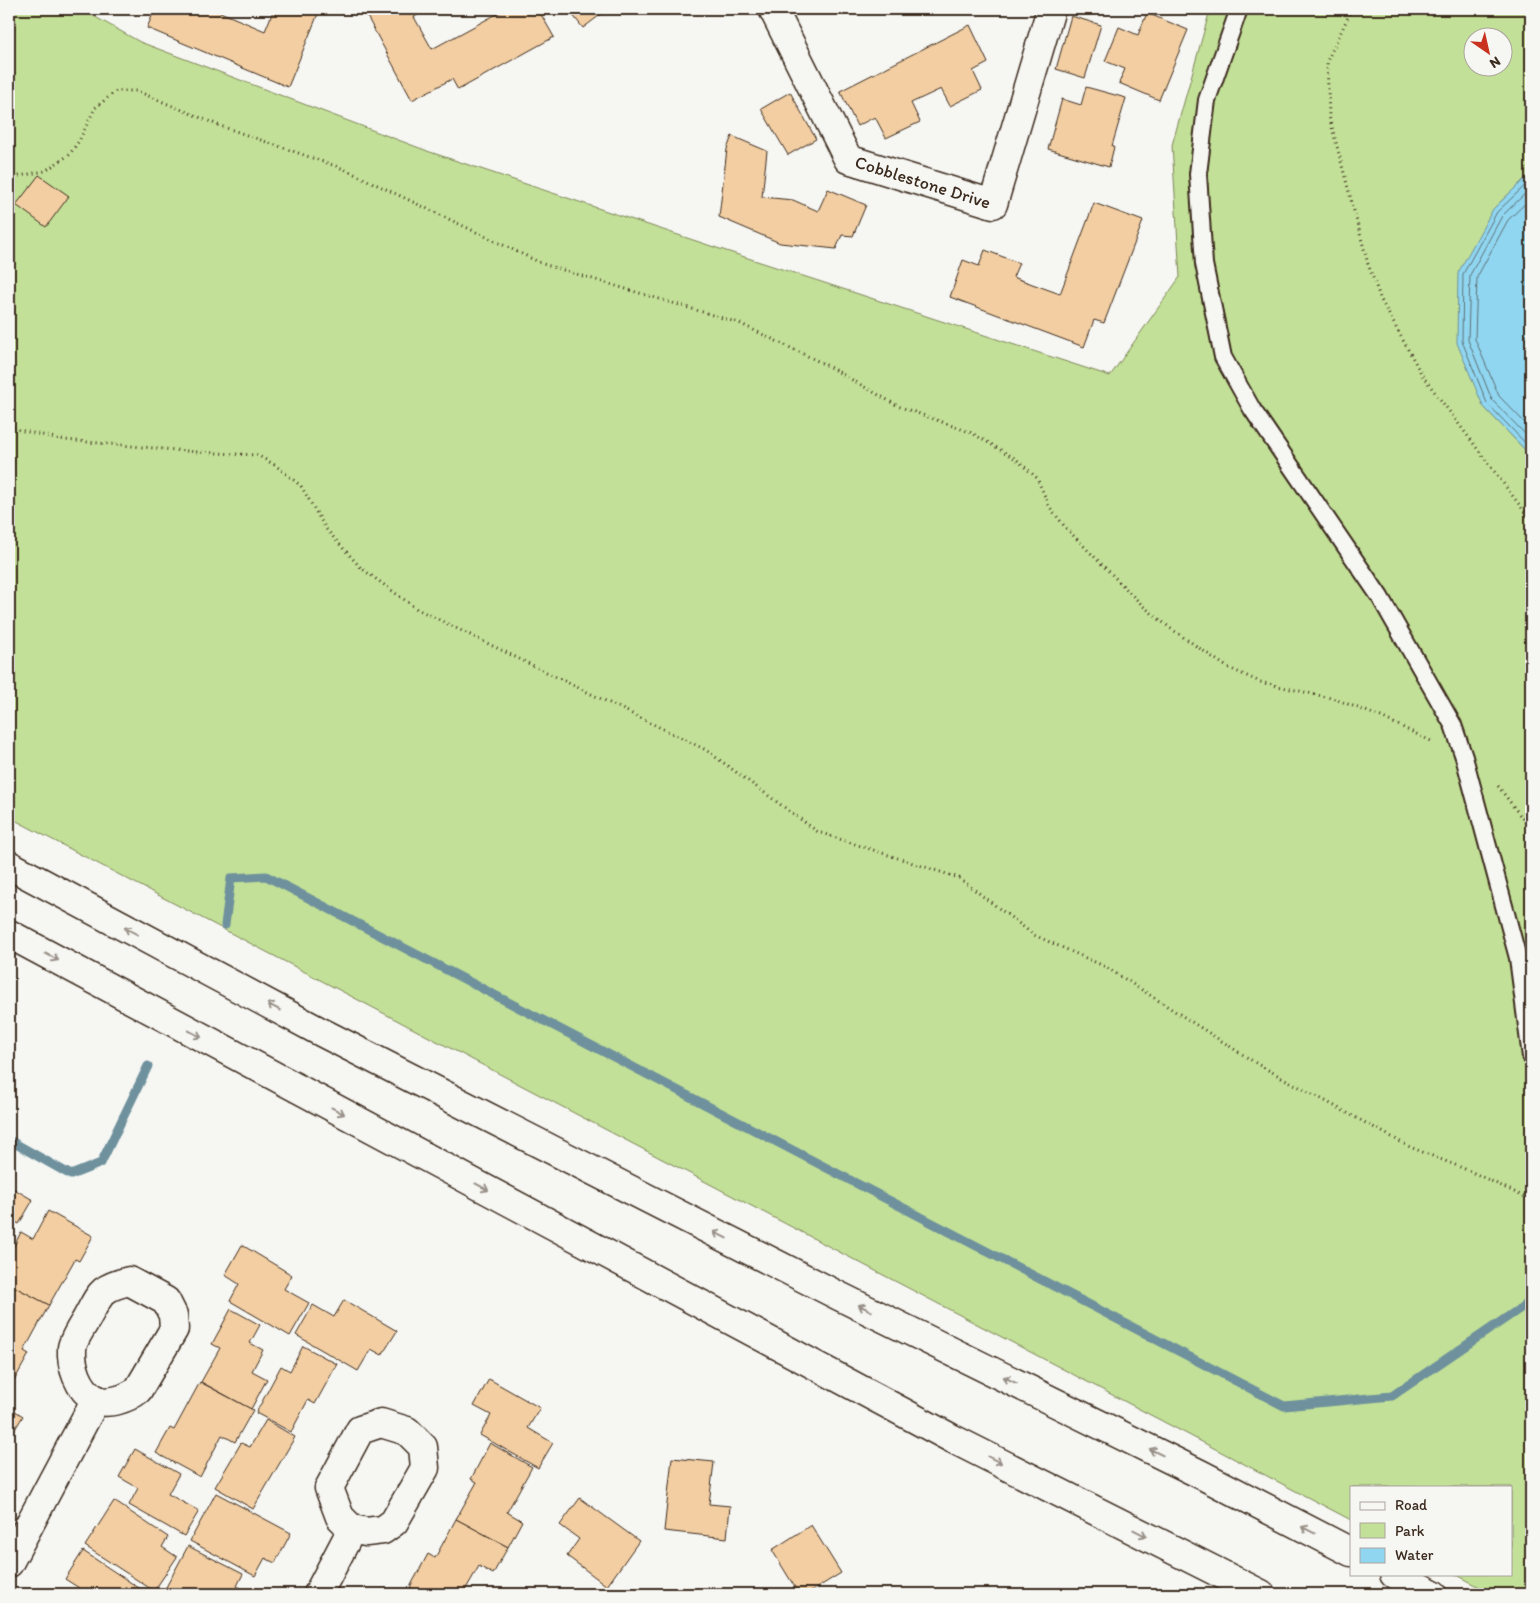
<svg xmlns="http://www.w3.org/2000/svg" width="1540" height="1603" font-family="Itim,sans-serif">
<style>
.green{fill:#c2e097;stroke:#7e855a;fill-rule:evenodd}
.water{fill:#90d6f1;stroke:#6e919d}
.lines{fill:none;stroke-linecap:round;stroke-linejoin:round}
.shore{stroke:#5d6f72;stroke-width:1}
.stream{stroke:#6e919d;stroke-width:9}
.building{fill:#f2cea2;stroke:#3b2a1e}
.service-casing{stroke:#3b2a1e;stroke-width:20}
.minor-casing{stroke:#3b2a1e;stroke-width:31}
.trunk-casing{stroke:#3b2a1e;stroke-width:31}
.path{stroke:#3b2a1e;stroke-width:3;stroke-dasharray:1 4;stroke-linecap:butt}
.service{stroke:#f6f6f2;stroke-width:16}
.minor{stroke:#f6f6f2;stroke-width:28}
.trunk{stroke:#f6f6f2;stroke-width:28}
.oneway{stroke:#989088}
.labels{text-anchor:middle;stroke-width:4;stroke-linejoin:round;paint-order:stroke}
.street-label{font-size:18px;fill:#3b2a1e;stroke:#f6f6f2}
</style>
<rect width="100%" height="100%" fill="#f6f6f2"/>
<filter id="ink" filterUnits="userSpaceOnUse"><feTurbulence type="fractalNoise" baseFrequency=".02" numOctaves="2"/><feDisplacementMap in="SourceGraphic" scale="10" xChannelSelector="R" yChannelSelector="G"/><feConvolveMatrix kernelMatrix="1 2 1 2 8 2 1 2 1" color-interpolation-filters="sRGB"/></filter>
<g filter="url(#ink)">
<path class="green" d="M9,9H81L140,42L430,152L714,247L1110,376L1180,277L1172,145L1208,17L1211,9H1531V173L1493,209L1483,406L1531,456V1594H1493L1455,1574H1511V1487H1351V1520L9,817ZM1472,38H1502V68H1472Z"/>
<path class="water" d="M1531,173V456L1483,406L1457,343L1458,273L1493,209Z"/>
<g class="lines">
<g class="shore">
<path d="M1531,180L1497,212L1463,274L1462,341L1487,403L1531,449"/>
<path d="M1531,188L1502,216L1470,275L1468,340L1492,400L1531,440"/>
<path d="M1531,198L1508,220L1477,277L1475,339L1499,396L1531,429"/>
</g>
<g class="stream">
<path d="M225,925L231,878L266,876L1284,1406L1392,1396L1531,1301"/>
<path d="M9,1140L71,1175L101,1163L148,1066"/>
</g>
</g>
<g class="building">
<path d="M155,9H213L265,31L274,9H320L288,87L147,28Z"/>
<path d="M363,9H429L414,17L432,49L506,9H538L554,37L458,90L452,79L412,100Z"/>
<path d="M568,9H608L583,28Z"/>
<path d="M1147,13L1188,30L1159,100L1119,83L1125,69L1105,61L1119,27L1138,35Z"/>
<path d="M1071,16L1101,25L1085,78L1056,69Z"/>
<path d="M970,25L988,63L973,71L982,90L950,106L941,89L911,103L920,122L886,138L875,117L857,126L840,91Z"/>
<path d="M1086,87L1126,98L1112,146L1114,147L1109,167L1048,149L1062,99L1081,105Z"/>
<path d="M790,92L816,139L788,155L761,109Z"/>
<path d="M732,136L767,151L762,197L793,200L818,211L828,189L866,205L853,236L842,235L836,249L780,243L719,217L727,149Z"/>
<path d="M39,175L69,196L46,227L16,205Z"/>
<path d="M1094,203L1143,221L1104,323L1094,320L1084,347L950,297L963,260L979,266L985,250L1019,263L1013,277L1060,294Z"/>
<path d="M9,1186L33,1200L19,1224L9,1218Z"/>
<path d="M48,1211L93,1236L79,1261L75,1259L49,1305L9,1284V1256L21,1232L33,1239Z"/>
<path d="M242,1245L292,1275L284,1289L309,1303L290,1336L230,1301L239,1284L225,1275Z"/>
<path d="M9,1284L49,1305L24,1351L29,1354L15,1379L9,1376Z"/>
<path d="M344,1300L397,1331L382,1355L371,1349L358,1371L296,1335L313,1305L334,1317Z"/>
<path d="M231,1309L260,1325L250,1343L263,1350L252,1371L267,1379L251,1409L201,1382L220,1348L212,1344Z"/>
<path d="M303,1346L337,1364L315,1404L308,1400L291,1432L256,1413L281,1366L290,1371Z"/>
<path d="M489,1379L540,1408L528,1428L553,1443L538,1468L480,1435L491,1415L474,1406Z"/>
<path d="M200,1382L253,1410L235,1442L222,1435L200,1477L156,1453L170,1428L174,1430Z"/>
<path d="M9,1407L23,1416L9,1439Z"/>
<path d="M266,1420L295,1437L253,1509L215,1487L241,1443L250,1447Z"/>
<path d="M490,1443L532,1467L507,1512L522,1521L508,1547L456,1519L477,1482L471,1479Z"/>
<path d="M135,1449L179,1474L168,1494L199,1511L184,1536L129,1505L138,1488L119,1477Z"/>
<path d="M672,1458L714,1462L709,1504L730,1506L727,1538L664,1531Z"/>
<path d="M216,1493L291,1533L275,1563L265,1558L255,1576L190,1541Z"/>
<path d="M580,1498L639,1541L607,1586L567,1556L579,1539L560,1525Z"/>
<path d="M114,1501L168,1537L162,1547L177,1557L154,1591L85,1546Z"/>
<path d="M456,1519L508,1547L493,1574L479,1566L463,1594H422L410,1587L428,1554L435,1558Z"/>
<path d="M811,1525L841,1573L807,1594H799L772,1550Z"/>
<path d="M188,1546L243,1574L237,1586L252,1594H170L164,1591Z"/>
<path d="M83,1551L148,1594H75L79,1588L65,1579Z"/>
</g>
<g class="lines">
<defs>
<path id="service" d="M1239,9L1207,100L1198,174L1204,264L1223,357L1252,409L1380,597L1453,725L1464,757L1518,958L1531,1057"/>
<g id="minor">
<path id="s1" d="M773,9L848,159L993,204L1051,9"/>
<path d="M129,1281L166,1301L173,1315L174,1329L138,1390C128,1398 108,1406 95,1399C78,1389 71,1366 72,1348C73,1339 84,1324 88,1316C101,1292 101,1288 129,1281Z"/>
<path d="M381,1423L407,1431L423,1447L425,1468L394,1522L383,1530L366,1532L352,1529L340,1517L329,1488L360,1430Z"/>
<path d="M9,1563L96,1399"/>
<path d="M318,1594L352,1529"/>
</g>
<g id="trunk">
<path d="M9,865L317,1030L839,1296L1200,1474L1351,1552"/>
<path d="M9,934L951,1438L1261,1594"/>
<path d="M1394,1574L1433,1594"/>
</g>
</defs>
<use href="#service" class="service-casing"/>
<use href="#minor" class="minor-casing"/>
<use href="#trunk" class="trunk-casing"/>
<g class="path">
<path d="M1352,9L1327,61L1329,116L1368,264L1381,300L1422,375L1524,511L1531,524"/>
<path d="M9,178L45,171L69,155L79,141L95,108L116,91H137L218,125L344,169L543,264L739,323L826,365L898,406L972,433L1016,459L1037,478L1049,506L1065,527L1143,606L1170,628L1227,667L1260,682L1335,699L1381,717L1433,742"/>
<path d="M9,425L19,430L65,440L198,452L257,455L275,465L301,486L326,529L361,568L417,609L706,750L818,832L959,878L1034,935L1106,967L1259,1065L1410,1147L1470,1171L1531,1200"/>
<path d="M1498,786L1531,830"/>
</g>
<use href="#service" class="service"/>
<use href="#minor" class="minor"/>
<use href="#trunk" class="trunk"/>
</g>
<defs><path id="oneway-shaft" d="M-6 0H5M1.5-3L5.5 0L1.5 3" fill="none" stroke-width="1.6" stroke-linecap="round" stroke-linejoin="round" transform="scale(1.25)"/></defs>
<g class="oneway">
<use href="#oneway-shaft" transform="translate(131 931) rotate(-152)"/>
<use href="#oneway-shaft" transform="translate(52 957) rotate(28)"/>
<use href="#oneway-shaft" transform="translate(274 1007) rotate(-152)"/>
<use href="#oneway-shaft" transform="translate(195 1034) rotate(28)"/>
<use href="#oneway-shaft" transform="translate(338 1111) rotate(28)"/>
<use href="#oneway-shaft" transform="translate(482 1187) rotate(28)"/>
<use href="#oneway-shaft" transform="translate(720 1235) rotate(-153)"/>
<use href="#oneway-shaft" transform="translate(865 1308) rotate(-154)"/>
<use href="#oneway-shaft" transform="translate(1010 1380) rotate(-154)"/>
<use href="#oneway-shaft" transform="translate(1156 1452) rotate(-154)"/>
<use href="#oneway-shaft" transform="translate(995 1460) rotate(27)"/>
<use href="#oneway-shaft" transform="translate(1308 1530) rotate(-153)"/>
<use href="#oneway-shaft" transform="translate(1140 1533) rotate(27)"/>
</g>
</g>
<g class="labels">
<g class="street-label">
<text dy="6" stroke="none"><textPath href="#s1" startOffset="246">Cobblestone Drive</textPath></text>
</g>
</g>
<rect width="1540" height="1603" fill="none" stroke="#f6f6f2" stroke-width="30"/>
<rect x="15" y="15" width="1510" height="1573" fill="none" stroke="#3b2a1e" stroke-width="2" filter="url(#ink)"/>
<rect x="1350" y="1486" width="162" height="90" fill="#f6f6f2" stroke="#aba49d"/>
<rect x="1360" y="1502" width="25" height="8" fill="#f6f6f2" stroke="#aba49d"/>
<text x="1395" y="1510" font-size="15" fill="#3b2a1e">Road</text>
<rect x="1360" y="1523" width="25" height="15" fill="#c2e097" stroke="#aba49d"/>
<text x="1395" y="1536" font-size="15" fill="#3b2a1e">Park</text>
<rect x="1360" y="1548" width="25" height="15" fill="#90d6f1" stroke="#aba49d"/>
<text x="1395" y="1560" font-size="15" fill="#3b2a1e">Water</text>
<g transform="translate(1488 52) rotate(146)"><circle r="24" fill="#f6f6f2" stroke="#aba49d"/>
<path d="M0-4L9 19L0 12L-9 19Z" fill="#c8321e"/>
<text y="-8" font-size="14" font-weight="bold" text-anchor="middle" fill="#3b2a1e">N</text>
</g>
</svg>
